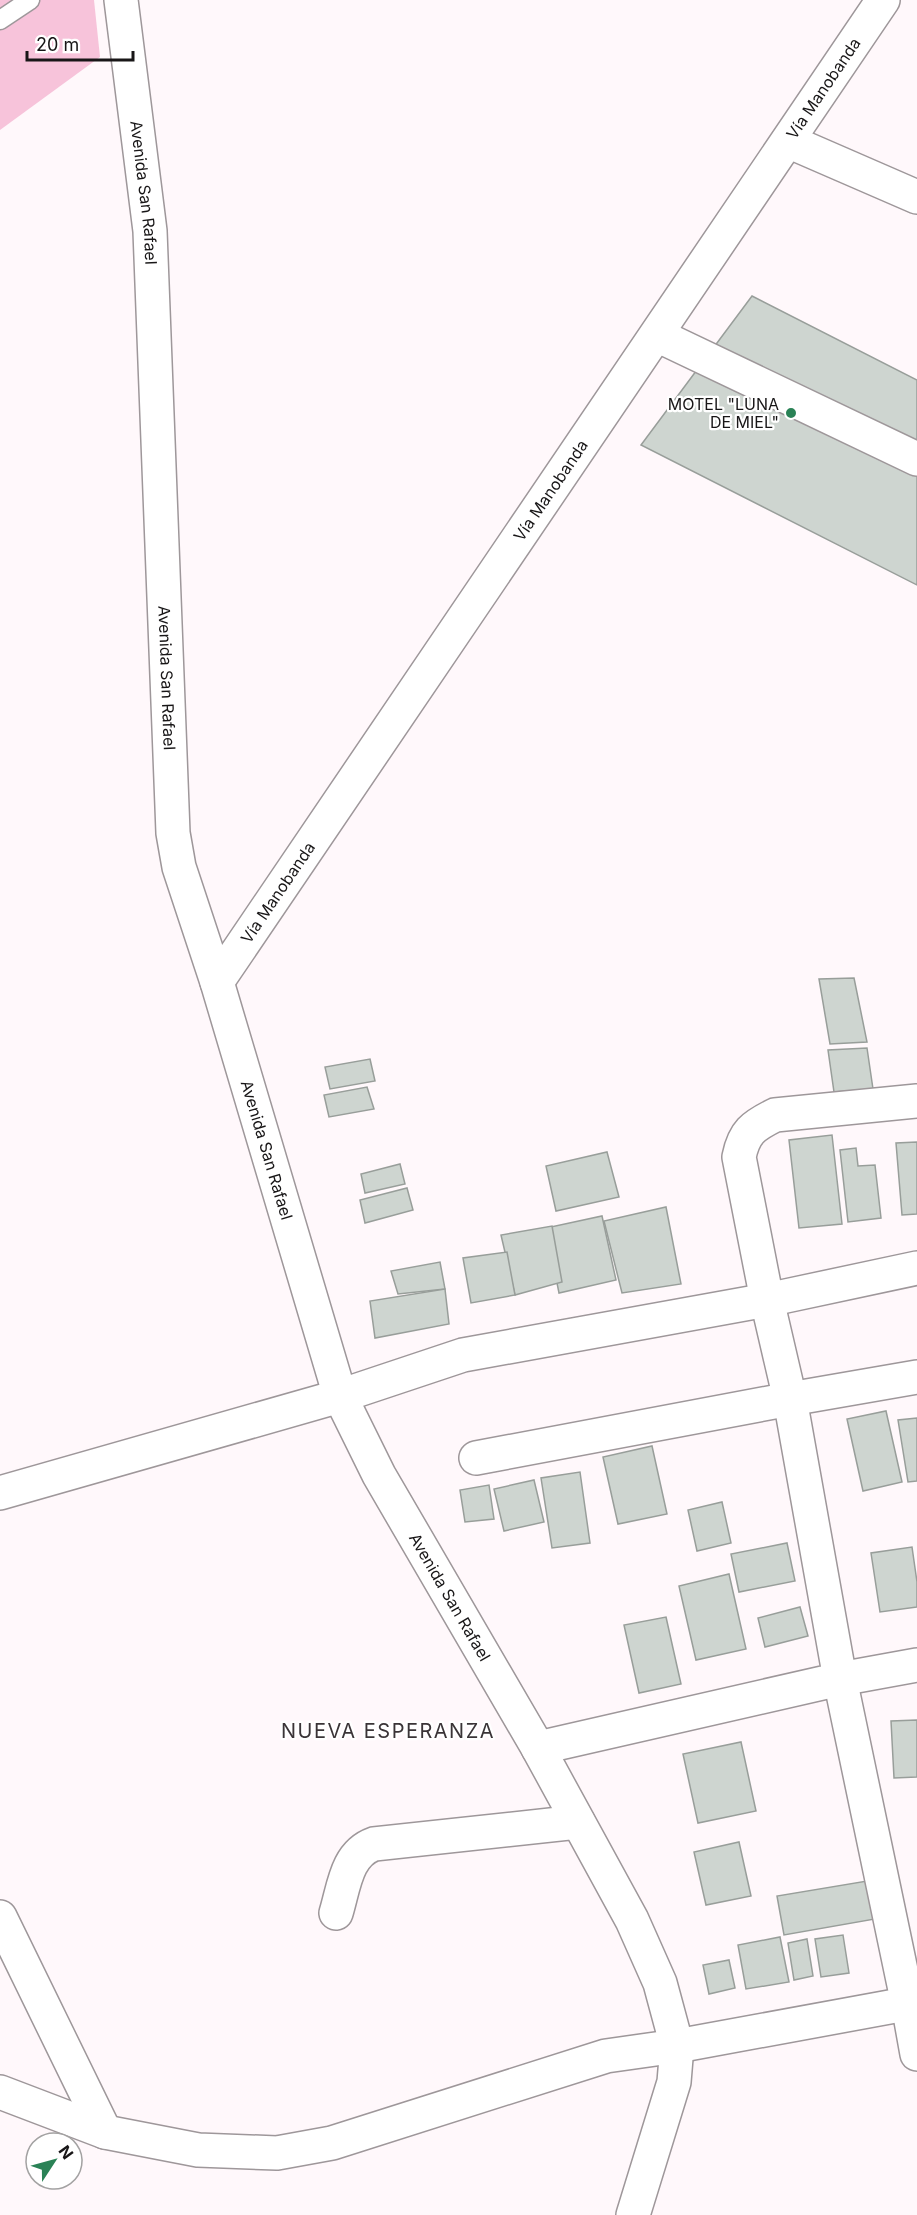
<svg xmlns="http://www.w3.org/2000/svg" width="917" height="2215" font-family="Inter,sans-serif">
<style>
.green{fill:#f7c3da}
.building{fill:#ced5d0;stroke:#989e9a;stroke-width:1.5}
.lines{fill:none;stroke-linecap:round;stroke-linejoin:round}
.lane-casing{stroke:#9e979a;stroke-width:21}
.street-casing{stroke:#9e979a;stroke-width:36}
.lane{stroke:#fff;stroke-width:18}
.street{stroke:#fff;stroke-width:33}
.poi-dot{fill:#2a8256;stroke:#fff;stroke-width:2}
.labels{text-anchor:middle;stroke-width:4.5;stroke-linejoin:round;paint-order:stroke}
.street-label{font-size:16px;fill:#181617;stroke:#fff}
.poi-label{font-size:16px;fill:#181617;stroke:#fff;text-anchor:end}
.quarter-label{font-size:20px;letter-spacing:1.5px;fill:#3a3437;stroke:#fff}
</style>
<rect width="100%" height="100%" fill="#fff8fb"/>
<path class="green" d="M0,0H94L100,57L0,130Z"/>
<g class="building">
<path d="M752,296L917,380V585L641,445Z"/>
<path d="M854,978L867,1042L830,1044L819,979Z"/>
<path d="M867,1048L873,1089L834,1092L828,1050Z"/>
<path d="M370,1059L375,1081L330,1089L325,1067Z"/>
<path d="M367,1087L374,1109L329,1117L324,1095Z"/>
<path d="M832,1135L842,1224L799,1228L789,1140Z"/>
<path d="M917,1142V1214L902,1215L896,1143Z"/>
<path d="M856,1148L858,1166L875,1165L881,1218L848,1222L840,1150Z"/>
<path d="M607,1152L619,1197L556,1211L546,1166Z"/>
<path d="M400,1164L405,1184L365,1193L361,1174Z"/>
<path d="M407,1188L413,1210L365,1223L360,1200Z"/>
<path d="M666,1207L681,1284L622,1293L604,1221Z"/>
<path d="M602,1216L616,1280L559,1293L546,1228Z"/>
<path d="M552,1226L562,1282L515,1295L501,1235Z"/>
<path d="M507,1252L515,1295L471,1303L463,1258Z"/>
<path d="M440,1262L445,1289L398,1294L391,1271Z"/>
<path d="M445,1289L449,1324L375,1338L370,1301Z"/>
<path d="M886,1411L902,1482L863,1491L847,1419Z"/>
<path d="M917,1418V1481L908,1482L898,1420Z"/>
<path d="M652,1446L667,1514L618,1524L603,1457Z"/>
<path d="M580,1472L590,1543L552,1548L541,1478Z"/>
<path d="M534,1480L544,1522L504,1531L494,1489Z"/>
<path d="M489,1485L494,1519L465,1522L460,1490Z"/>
<path d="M722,1502L731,1543L697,1551L688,1510Z"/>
<path d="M787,1543L795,1581L739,1592L731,1554Z"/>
<path d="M912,1547L917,1582V1607L880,1612L871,1553Z"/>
<path d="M729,1574L746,1649L696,1660L679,1586Z"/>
<path d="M800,1607L808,1636L765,1647L758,1618Z"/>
<path d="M666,1617L681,1684L639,1693L624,1625Z"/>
<path d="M917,1720V1777L894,1778L891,1721Z"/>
<path d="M741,1742L756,1811L698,1823L683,1754Z"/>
<path d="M739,1842L751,1896L706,1905L694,1852Z"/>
<path d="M867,1881L875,1919L784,1935L777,1896Z"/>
<path d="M843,1935L849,1973L821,1977L815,1939Z"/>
<path d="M780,1937L789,1982L746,1989L738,1945Z"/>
<path d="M807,1939L813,1976L794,1980L788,1943Z"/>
<path d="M729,1960L735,1988L709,1994L703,1965Z"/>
</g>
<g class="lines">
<defs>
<path id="lane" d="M0,20L30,0"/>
<g id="street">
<path id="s1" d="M121,0L150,231L173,833L179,867L217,982L340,1396L379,1475L538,1748L632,1920L660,1983L677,2046L674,2082L633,2215"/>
<path d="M788,141L917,197"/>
<path d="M657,335L917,459"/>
<path id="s2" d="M217,982L883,0"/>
<path d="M476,1458L790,1399L917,1377"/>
<path d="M0,1493L340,1396L463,1355L767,1300L917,1268"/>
<path d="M917,1665L840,1679L908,2004L917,2054"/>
<path d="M538,1748L840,1679L790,1399L767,1300L739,1157C744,1132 753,1126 775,1115L917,1101"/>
<path d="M336,1913C344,1887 346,1854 374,1844L578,1822"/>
<path d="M0,1917L105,2132"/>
<path d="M0,2092L105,2132L198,2150L277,2153L332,2143L606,2056L677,2046L917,2002"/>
</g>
</defs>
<use href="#lane" class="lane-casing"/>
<use href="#street" class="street-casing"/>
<use href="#lane" class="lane"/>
<use href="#street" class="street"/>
</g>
<circle class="poi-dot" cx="791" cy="413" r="6"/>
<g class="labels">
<g class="street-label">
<text dy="6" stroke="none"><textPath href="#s2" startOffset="1080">Vía Manobanda</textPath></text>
<text dy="6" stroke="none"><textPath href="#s1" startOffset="194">Avenida San Rafael</textPath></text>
<text dy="6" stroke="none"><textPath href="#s2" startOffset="594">Vía Manobanda</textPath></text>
<text dy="6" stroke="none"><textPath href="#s1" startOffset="680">Avenida San Rafael</textPath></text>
<text dy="6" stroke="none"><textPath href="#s2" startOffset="108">Vía Manobanda</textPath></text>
<text dy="6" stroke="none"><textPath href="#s1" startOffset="1166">Avenida San Rafael</textPath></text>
<text dy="6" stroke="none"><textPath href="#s1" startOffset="1652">Avenida San Rafael</textPath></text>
</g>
<g class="poi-label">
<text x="779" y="410">MOTEL "LUNA<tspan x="779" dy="18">DE MIEL"</tspan></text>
</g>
<g class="quarter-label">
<text x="388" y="1738">NUEVA ESPERANZA</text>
</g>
</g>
<g transform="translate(54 2161) rotate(54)"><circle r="28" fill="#ffffff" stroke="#a3a2a2" stroke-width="1.5"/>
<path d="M0-4.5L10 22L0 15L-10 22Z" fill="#2a8256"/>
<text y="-9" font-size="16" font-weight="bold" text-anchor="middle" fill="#181617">N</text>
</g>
<path d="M27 51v9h106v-9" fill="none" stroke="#181617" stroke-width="3"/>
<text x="36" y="51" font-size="18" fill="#181617" stroke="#ffffff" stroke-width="4.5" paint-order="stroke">20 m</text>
</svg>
